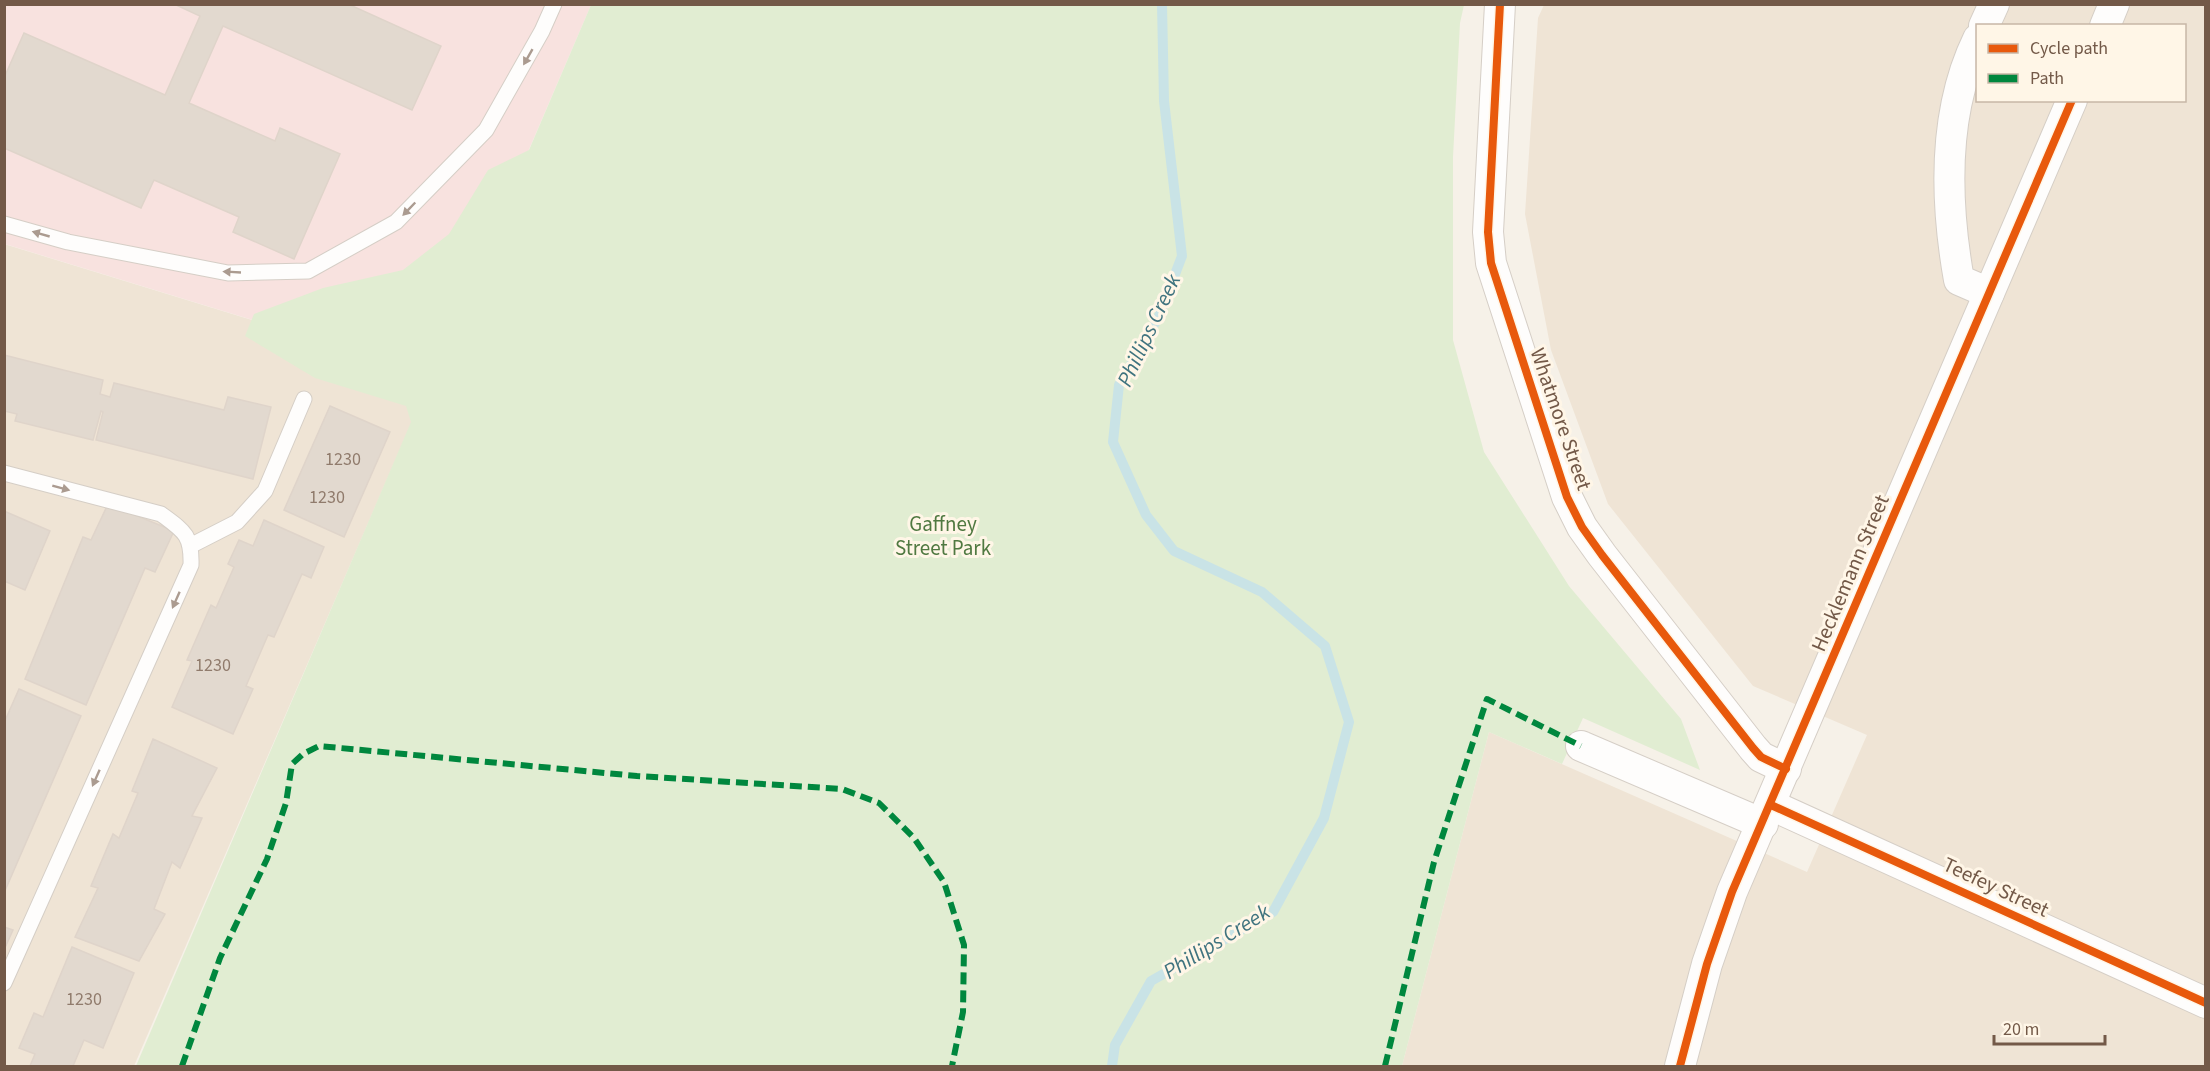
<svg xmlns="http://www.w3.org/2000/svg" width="2210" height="1071" font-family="'Source Sans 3',sans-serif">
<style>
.residential{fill:#efe4d5;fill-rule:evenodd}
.medical{fill:#f8e2df}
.green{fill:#e1edd2}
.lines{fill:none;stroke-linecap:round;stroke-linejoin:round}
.stream{stroke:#c9e3e6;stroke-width:10}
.building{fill:#e2d9cf;stroke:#dfd4ca;stroke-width:1.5}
.service-casing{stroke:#d5cec6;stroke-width:17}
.minor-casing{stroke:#d5cec6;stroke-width:32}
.service{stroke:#fefdfc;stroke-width:15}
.minor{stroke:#fefdfc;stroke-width:30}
.quiet{stroke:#00873e;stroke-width:6;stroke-dasharray:12 6;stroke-linecap:butt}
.cycleway-casing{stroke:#fff6e7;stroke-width:11}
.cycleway{stroke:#e8590c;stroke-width:8}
.oneway{fill:#ab9b90}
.labels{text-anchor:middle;stroke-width:6;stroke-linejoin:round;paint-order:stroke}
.number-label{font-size:18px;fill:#907b6c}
.street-label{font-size:21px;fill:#735948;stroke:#fff6e7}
.park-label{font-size:21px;fill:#507941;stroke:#fff6e7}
.water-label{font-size:22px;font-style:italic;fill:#3f737f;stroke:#fff6e7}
</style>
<rect width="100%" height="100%" fill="#f6f1e8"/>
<g class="residential">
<path d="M1544,5H2205V1066H1402L1489,732L1807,872L1867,735L1753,686L1608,504L1551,350L1525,214L1538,18ZM1978,26H2184V100H1978Z"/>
<path d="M4,244L432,375L134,1066H5Z"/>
</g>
<path class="medical" d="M4,5H591L432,375L5,244Z"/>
<path class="green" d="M591,5H1464L1460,23L1453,157V340L1484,452L1569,586L1681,719L1700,770L1583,718L1562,764L1489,732L1402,1066H136L411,422L406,406L315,378L245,336L254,314L323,288L403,270L449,234L488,170L529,150Z"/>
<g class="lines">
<path class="stream" d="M1112,1066L1115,1045L1151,981L1273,912L1324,818L1349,722L1325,646L1262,592L1174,551L1146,515L1113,442L1119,385L1159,316L1182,256L1164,101L1162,4"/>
</g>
<g class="building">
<path d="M174,4H348L441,46L412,110L223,26L189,103L275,141L280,128L340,154L294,259L233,232L239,217L154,180L141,208L4,148V78L24,33L165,95L200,16Z"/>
<path d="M4,355L103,380L100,394L110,397L114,383L224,410L228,397L271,407L253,479L96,440L103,412L101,411L93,440L15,421L17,414L4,411Z"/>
<path d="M330,406L390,432L344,537L284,510Z"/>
<path d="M108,504L174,531L155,572L145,568L86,705L25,679L83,537L91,540Z"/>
<path d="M4,511L50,531L25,590L4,581Z"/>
<path d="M264,520L324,547L311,578L302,574L274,637L268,635L246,686L253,689L233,734L172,707L192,661L187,660L211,605L216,608L234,567L228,564L239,540L253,546Z"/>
<path d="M19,689L81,716L4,893V723Z"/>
<path d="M153,739L217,768L192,816L202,818L180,868L172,862L154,909L165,914L139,961L75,937L98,888L91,886L113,834L119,838L138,793L132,791Z"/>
<path d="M4,927L13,930L4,950Z"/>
<path d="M72,947L134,973L103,1048L84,1040L73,1066H30L35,1054L19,1048L34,1013L43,1017Z"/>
</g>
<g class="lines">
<defs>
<g id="service">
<path d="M4,224L68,242L228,273L308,271L396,222L486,130L542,31L554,4"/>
<path d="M4,473L161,514C184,531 192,535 191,565L4,983"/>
<path d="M192,545L237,522L265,491L304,399"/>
</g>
<g id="minor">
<path d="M1500,4L1488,232L1491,263L1567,497L1582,527L1602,555L1753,748L1761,757L1786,769"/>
<path d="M1984,26L1994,4"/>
<path d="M2105,26L2114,4"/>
<path d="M1978,39C1942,113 1945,201 1959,280L1989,293"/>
<path d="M1581,746L1763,824"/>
<path d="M1771,805L2206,1003"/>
<path d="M1680,1066L1707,964L1732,892L2072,100"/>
</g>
</defs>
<use href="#service" class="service-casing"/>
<use href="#minor" class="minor-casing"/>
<use href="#service" class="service"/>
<use href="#minor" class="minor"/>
<g class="quiet">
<path d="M182,1066L220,958L267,859L286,803L292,764L303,754L319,746L637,776L842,789L879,803L914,838L944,882L964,945L963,1012L952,1066"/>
<path d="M1385,1066L1434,862L1487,699L1581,746"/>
</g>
<defs>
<g id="cycleway">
<path d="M1500,4L1488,232L1491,263L1567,497L1582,527L1602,555L1753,748L1761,757L1786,769"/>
<path d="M1771,805L2206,1003"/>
<path d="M1680,1066L1707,964L1732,892L2072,100"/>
</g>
</defs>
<use href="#cycleway" class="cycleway-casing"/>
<use href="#cycleway" class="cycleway"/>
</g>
<defs><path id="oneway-solid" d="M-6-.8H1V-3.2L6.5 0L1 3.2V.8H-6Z" transform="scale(1.5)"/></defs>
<g class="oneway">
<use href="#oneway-solid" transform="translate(528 57) rotate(120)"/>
<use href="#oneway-solid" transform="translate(409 209) rotate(134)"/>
<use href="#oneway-solid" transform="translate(41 234) rotate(-164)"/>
<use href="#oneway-solid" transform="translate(232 272) rotate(-177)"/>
<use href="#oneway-solid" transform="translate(61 488) rotate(15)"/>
<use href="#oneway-solid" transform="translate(176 600) rotate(114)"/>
<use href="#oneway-solid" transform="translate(96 778) rotate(114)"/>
</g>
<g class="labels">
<g class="number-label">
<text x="343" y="465">1230</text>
<text x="327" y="503">1230</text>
<text x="213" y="671">1230</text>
<text x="84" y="1005">1230</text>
</g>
<g class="street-label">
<text transform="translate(1561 419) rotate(71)" y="7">Whatmore Street</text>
<text transform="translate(1850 573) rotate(-67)" y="7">Hecklemann Street</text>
<text transform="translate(1996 887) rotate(25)" y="7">Teefey Street</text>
</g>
<g class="park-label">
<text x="943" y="531">Gaffney<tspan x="943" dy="24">Street Park</tspan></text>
</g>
<g class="water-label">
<text transform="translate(1148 330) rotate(-65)" y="8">Phillips Creek</text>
<text transform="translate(1216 941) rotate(-32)" y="8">Phillips Creek</text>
</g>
</g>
<rect width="2210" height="1071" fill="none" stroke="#735948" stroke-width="12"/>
<rect x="1976" y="24" width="210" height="78" fill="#fff6e7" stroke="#c7b7a7" stroke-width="1.5"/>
<rect x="1988" y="44" width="30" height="9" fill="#e8590c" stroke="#c7b7a7" stroke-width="1.5"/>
<text x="2030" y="54" font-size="18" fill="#735948">Cycle path</text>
<rect x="1988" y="74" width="30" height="9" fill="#00873e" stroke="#c7b7a7" stroke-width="1.5"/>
<text x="2030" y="84" font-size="18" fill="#735948">Path</text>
<path d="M1994 1035v9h111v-9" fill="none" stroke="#735948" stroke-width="3"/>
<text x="2003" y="1035" font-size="18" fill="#735948" stroke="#fff6e7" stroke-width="4.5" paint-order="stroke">20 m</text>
</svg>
